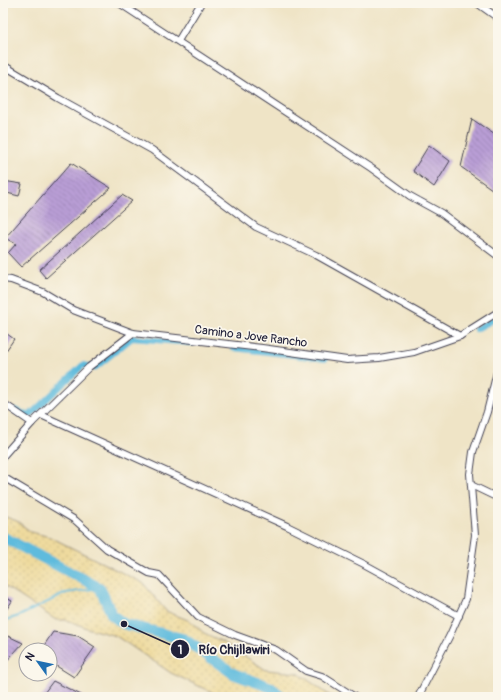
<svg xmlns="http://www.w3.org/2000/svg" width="501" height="700" font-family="Pangolin,sans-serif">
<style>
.sand{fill:url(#sand-dots);stroke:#887e6c}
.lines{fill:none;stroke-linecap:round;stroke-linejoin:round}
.stream{stroke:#5fbbdd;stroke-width:2}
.canal{stroke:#5fbbdd;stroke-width:6}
.river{stroke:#5fbbdd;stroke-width:11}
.building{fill:url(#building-back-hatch)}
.minor-casing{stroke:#413f50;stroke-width:8}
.minor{stroke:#fff;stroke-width:6}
.labels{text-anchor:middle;stroke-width:3.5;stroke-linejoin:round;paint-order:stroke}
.street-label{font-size:12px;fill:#22223b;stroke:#fbf7ec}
.leader{fill:none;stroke:#22223b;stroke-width:1.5}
.callout-dot{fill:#22223b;stroke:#fbf7ec;stroke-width:1.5}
.mark-label{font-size:12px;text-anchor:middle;font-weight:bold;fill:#fff}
.callout-label{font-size:13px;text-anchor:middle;font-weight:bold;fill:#22223b;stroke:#fbf7ec;stroke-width:3.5;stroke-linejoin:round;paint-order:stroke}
</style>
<defs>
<pattern id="sand-dots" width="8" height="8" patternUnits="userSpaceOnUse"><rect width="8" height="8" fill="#eeda9e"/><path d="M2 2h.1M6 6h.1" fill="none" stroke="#ccbb89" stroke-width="1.8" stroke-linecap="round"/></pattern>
<pattern id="building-back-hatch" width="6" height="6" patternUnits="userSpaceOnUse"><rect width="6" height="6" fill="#b99ed6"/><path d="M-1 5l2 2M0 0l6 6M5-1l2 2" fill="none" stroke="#9680af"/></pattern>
</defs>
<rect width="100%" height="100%" fill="#fbf7ec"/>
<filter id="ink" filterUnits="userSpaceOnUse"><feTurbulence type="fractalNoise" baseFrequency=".025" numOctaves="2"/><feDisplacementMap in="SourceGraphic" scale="8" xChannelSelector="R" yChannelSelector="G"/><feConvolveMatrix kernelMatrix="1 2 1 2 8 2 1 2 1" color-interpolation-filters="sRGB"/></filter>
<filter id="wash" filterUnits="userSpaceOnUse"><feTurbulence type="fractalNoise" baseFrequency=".012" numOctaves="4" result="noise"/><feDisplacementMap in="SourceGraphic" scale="16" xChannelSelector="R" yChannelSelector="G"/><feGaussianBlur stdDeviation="0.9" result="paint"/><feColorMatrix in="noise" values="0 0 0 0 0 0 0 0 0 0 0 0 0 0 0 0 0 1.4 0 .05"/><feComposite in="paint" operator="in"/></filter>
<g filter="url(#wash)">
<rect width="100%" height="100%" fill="#efe4c6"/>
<path class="sand" d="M3,516L17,521L31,532L50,537L143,583L166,611L190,621L204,633L223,642L266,670L298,673L332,697H222L171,673L116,636L90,629L66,620H56L3,585Z"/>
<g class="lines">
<path class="stream" d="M3,621L19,616L66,593L100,588"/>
<g class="canal">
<path d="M476,329L498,317"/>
<path d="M234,348L325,359"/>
<path d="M15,410L29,416L83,365L95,368L132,338L192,343"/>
</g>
<path class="river" d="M3,537L100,588L112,615L124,624L184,639L234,674L270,687L283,697"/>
</g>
<g id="blocks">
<g class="building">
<path d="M472,119L498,137V184L496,192L461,167Z"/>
<path d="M429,145L450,161L434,187L413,171Z"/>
<path d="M71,163L111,188L21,267L8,253L16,244L5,238Z"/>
<path d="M3,181L22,184L19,196L3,192Z"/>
<path d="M122,195L132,201L46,278L39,270Z"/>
<path d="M3,331L14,339L3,355Z"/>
<path d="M3,596L12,601L3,615Z"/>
<path d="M53,632L78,636L95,647L74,677L50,662V650H41Z"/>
<path d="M8,636L23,643L3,665V642Z"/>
<path d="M53,681L85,697H41Z"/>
</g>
</g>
</g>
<g filter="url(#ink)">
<use href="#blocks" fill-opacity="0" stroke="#413f50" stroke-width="1"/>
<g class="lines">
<defs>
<g id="minor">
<path d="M119,3L371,168L410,196L441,213L498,256"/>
<path d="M477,3L498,18"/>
<path d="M178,41L201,3"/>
<path d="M3,65L58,98L152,150L256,227L316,255L460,336"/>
<path d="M3,279L11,280L43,292L73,310L133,333L262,348L347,360L379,358L414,352L460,336L498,312"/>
<path d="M3,403L32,423"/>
<path d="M41,415L287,526L364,564L459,616"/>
<path d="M3,456L32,423L89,367L133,333"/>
<path d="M3,477L75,520L107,549L149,573L159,575L198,617L235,635L276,650L306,671L322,676L355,697"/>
<path d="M471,485L498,498"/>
<path d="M418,697L450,635L466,599L475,535L470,474L473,452L487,412L498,368"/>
</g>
</defs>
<use href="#minor" class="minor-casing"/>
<use href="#minor" class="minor"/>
</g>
</g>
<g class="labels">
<g class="street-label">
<text transform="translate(251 336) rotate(7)" y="4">Camino a Jove Rancho</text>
</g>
</g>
<path class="leader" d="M124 624L180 649"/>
<g class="callout-dot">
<circle cx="124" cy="624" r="4"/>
<circle cx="180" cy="649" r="10"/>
</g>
<g class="mark-label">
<text x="180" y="654">1</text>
</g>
<g class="callout-label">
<text x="234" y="654">Río Chijllawiri</text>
</g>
<rect width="501" height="700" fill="none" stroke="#fbf7ec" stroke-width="16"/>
<g transform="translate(38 662) rotate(303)"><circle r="19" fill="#fbf7ec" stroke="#a4a2a5"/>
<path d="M0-3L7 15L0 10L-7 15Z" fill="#1f6fb2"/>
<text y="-6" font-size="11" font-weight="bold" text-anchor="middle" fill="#22223b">N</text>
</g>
</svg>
